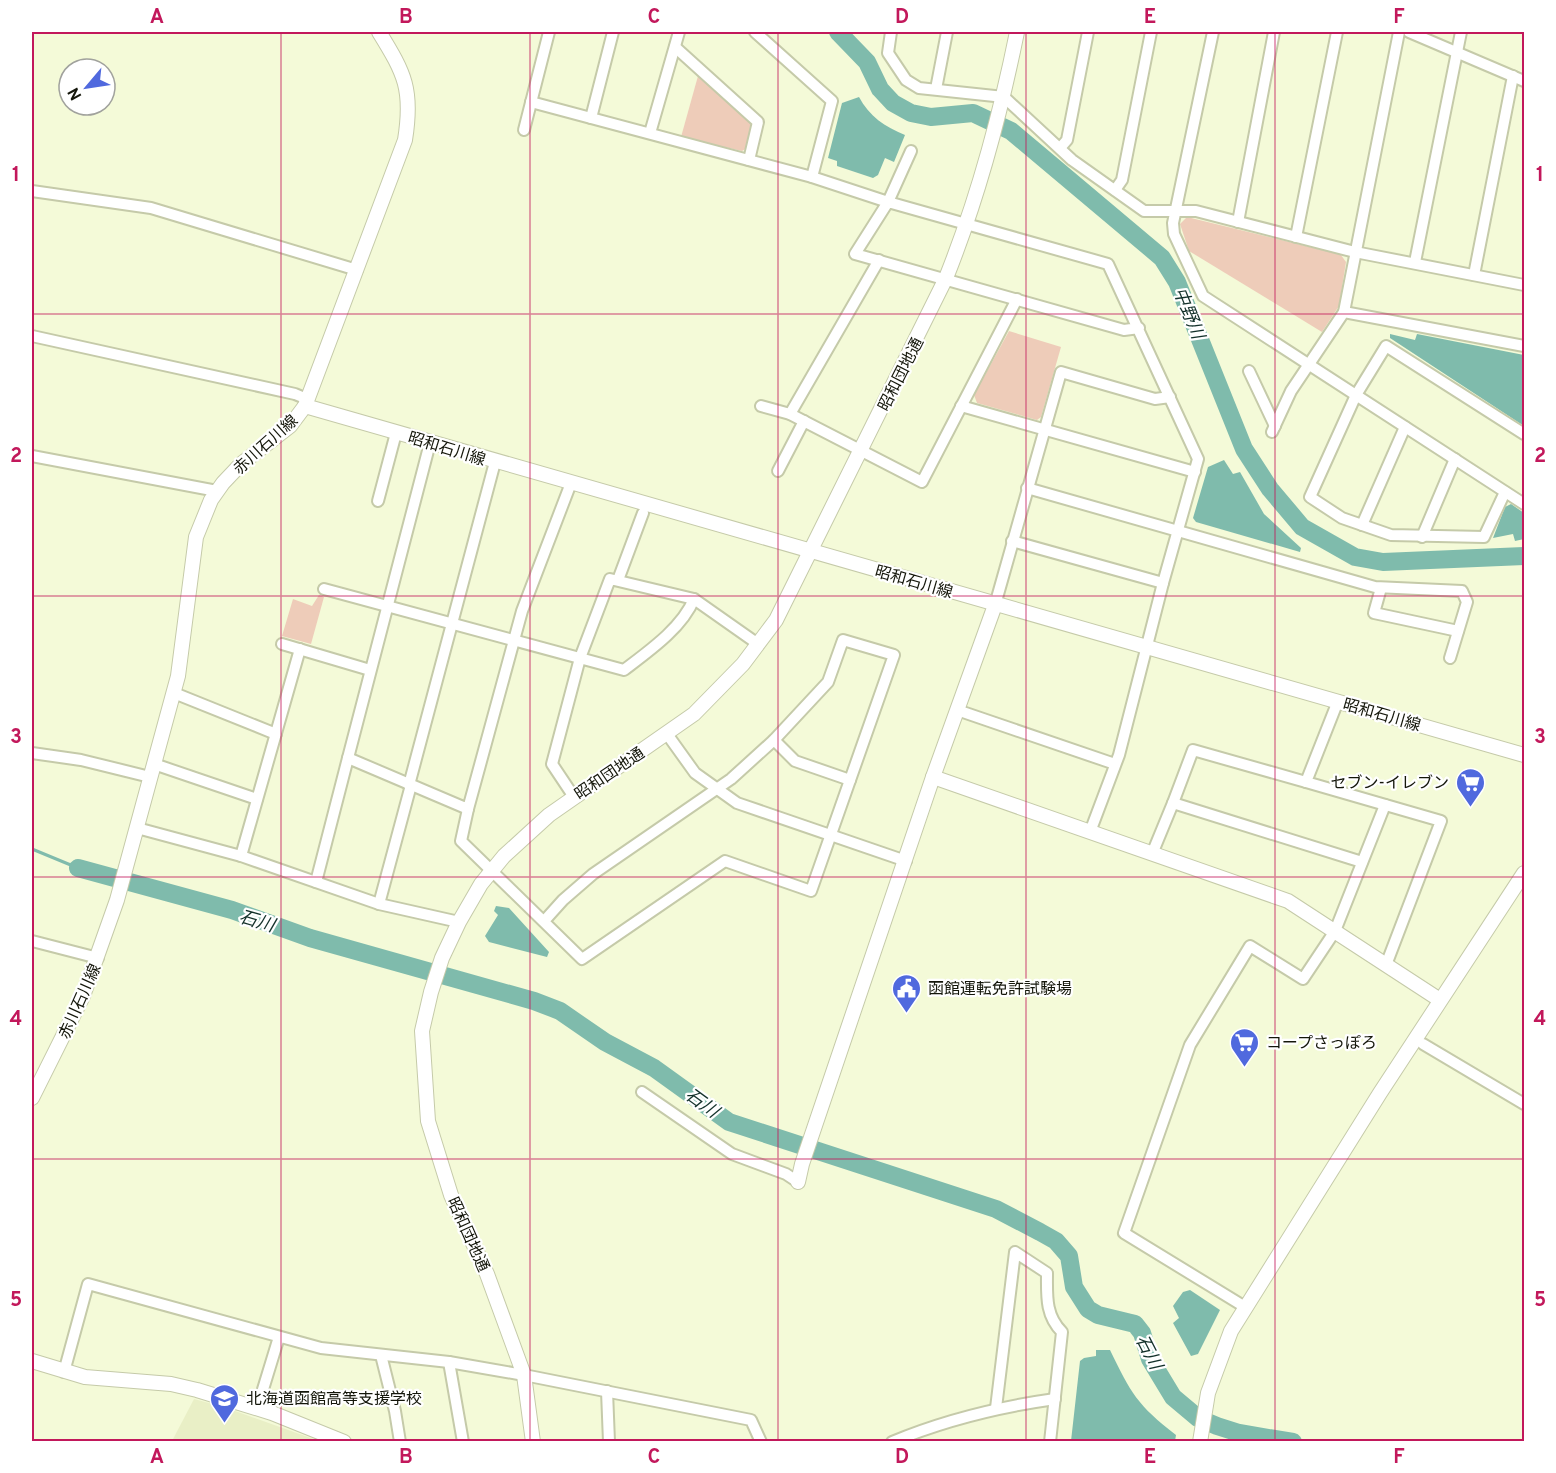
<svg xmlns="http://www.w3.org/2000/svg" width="1556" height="1473" font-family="Overpass,'Noto Sans JP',sans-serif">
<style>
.built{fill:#e9efc6}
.green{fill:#eeccb9}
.water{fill:#7fbbac}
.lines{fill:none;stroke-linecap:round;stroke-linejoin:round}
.stream{stroke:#7fbbac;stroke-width:3}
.river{stroke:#7fbbac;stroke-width:18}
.street-casing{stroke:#c5caa9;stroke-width:14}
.secondary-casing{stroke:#c5caa9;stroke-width:16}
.street{stroke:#fff;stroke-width:10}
.secondary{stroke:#fff;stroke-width:14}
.grid{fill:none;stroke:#c2185b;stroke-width:1.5;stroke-opacity:0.55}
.labels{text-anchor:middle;stroke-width:4.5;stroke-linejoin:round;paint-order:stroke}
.street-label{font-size:16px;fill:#14160a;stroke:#fff}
.poi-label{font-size:16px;fill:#14160a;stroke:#fff;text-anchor:start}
.water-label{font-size:18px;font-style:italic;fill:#13312a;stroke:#fff}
.neatline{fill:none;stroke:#c2185b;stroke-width:2}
.grid-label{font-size:20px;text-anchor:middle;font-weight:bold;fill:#c2185b}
</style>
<rect width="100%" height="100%" fill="#f4fad8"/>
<path class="built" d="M194,1399L224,1407L319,1441H172Z"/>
<g class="green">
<path d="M698,76L749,121L752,127L747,148L742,151L681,137Z"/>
<path d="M1187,217L1334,253L1341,255L1346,262L1339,306L1322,332L1189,251L1180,224Z"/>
<path d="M1009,331L1061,347L1041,417L1037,420L977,403L974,395Z"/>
<path d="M319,595L324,597L311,644L282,636L293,599L312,606Z"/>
</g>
<g class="water">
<path d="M859,97C869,116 885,127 905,135L894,162L885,158L878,175L873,178L837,166V161L828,158L842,103Z"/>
<path d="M1390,334L1415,340L1417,334L1524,355V426L1390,338Z"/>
<path d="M1224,460L1233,474L1240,472L1264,514L1301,548L1300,552L1196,522L1193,518L1208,467Z"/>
<path d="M1511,504L1524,513V539L1515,541L1513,534L1493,538L1505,507Z"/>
<path d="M496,906L509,908L549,952L547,957L489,942L485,936L498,915L494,911Z"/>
<path d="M1190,1290L1220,1310L1198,1354L1191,1356L1173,1323L1179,1318L1173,1306L1183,1292Z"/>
<path d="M1096,1350H1110C1131,1393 1137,1405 1176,1435L1175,1441H1071L1080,1361L1084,1358L1096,1356Z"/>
</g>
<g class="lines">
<path class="stream" d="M32,849L78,868"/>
<g class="river">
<path d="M838,32L867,62L880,89L893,103L911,113L931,117L973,113L1011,131L1162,258L1177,282L1244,449L1270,489L1302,527L1355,557L1383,562L1524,556"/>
<path d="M78,868L232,910L310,938L534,1001L560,1011L605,1042L654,1068L729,1122L996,1209L1040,1232L1056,1241L1069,1256L1074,1287L1088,1309L1098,1315L1135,1324L1142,1333L1150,1359L1173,1397L1198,1418L1217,1426L1239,1433L1293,1442"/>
</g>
<defs>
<g id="street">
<path d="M755,32L832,101L812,177"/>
<path d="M891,32L888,53L906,80L919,88L1004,97L1072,160L1144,211H1196L1355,252L1524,285"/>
<path d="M1213,32L1173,223L1174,234L1203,296L1524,504"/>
<path d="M1409,32L1524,81"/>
<path d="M675,47L758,122L749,160"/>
<path d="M936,89L947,32"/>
<path d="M531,102L812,177L888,202L911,151"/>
<path d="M591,118L613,32"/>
<path d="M524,130L549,32"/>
<path d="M650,133L679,32"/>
<path d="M1060,148L1067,140L1088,32"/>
<path d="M1115,190L1122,180L1151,32"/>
<path d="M32,191L151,208L357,270"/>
<path d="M1238,222L1274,32"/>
<path d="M1296,237L1337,32"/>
<path d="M1415,262L1461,32"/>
<path d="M1474,275L1513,76"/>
<path d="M1344,312L1524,346"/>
<path d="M32,336L295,394L307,399"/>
<path d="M1249,371L1275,426"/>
<path d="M761,406L790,414L922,482L1017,299"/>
<path d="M961,406L1195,472"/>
<path d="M790,414L879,260"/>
<path d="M1272,432L1291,391L1344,312L1399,32"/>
<path d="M430,443L348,758L468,809L522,611L571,483"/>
<path d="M32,456L217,491"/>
<path d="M778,471L804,421"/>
<path d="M1027,488L1375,587L1462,591L1467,602L1450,658"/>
<path d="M1505,492L1484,537L1391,535L1342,518L1310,497L1356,395L1386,346L1524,434"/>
<path d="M378,501L396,433"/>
<path d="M1362,525L1405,427"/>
<path d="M1422,537L1455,459"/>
<path d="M1012,541L1163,583"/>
<path d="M618,580L643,513"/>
<path d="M1381,588L1374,613L1458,631"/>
<path d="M324,589L624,670C649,651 682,628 694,599L758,644"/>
<path d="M995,605L1061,372L1155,399L1170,397"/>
<path d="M282,644L370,670"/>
<path d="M174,693L276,734"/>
<path d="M1338,701L1306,782L1441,821L1386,965"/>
<path d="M957,710L1115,764"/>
<path d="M667,734L695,773L737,803L906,861"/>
<path d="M774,740L795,761L850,780"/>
<path d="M32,753L81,760L150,777"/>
<path d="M154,764L257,799"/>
<path d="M409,785L495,462"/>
<path d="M574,797L552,764L580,658L610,579L694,599"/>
<path d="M1173,803L1193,750L1306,782"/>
<path d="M468,809L461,841L582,959L725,861L811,891L894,655L843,640L828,682L774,740L731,779L593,874L563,900L545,920"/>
<path d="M137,828L241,856L379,904L459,922"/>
<path d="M1090,832L1119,755L1163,583L1198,459L1108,264L888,202L855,254L1124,330L1139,328"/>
<path d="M1152,854L1173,803L1362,862"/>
<path d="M241,856L300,649"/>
<path d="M316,882L348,758"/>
<path d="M379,904L411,785"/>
<path d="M32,941L98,958"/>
<path d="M1423,1044L1524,1104"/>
<path d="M642,1092L732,1154L786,1174L798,1182"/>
<path d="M1245,1307L1124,1233L1190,1045L1250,946L1303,979L1335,931L1385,805"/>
<path d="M381,1355L395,1411L400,1442"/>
<path d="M449,1362L463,1442"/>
<path d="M64,1372L88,1284L321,1348L449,1362L524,1375L751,1420L761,1442"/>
<path d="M607,1391L609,1442"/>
<path d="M996,1408L1015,1252L1047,1273C1047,1295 1045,1315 1062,1332L1050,1442"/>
<path d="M257,1409L279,1337"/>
<path d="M892,1442C945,1420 998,1407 1055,1399"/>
</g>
<g id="secondary">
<path d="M305,406L1524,755"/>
<path d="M933,777L1288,901L1440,1000"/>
<path d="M32,1098L83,996L117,900L178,676L196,537L211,500L223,483L241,464L290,426L305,406L405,140C413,90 405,74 379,32"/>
<path d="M798,1182L802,1164L933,777L995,605"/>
<path d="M32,1361L85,1377L171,1384L197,1390L272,1413L344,1442"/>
<path d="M533,1442L524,1375L487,1274L451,1195L428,1121L422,1031L431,992L442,958L459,922L481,884L504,856L549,815L694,714L743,664L776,620L946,278C978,198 1000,116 1017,32"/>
<path d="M1200,1442L1208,1393L1231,1331L1380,1093L1524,873"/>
</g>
</defs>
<use href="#street" class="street-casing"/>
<use href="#secondary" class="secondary-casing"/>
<use href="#street" class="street"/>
<use href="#secondary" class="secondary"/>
</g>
<path class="grid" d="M281,32V1442M530,32V1442M778,32V1442M1026,32V1442M1275,32V1442M32,314H1524M32,596H1524M32,877H1524M32,1159H1524"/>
<defs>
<symbol id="supermarket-pin" viewBox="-11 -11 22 30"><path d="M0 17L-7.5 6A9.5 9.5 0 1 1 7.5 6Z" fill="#5069de" stroke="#fff"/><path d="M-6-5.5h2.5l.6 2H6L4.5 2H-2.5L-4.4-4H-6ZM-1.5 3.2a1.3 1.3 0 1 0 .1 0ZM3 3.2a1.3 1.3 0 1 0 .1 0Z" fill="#fff"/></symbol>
<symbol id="civic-pin" viewBox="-11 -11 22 30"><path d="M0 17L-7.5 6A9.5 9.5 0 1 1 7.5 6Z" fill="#5069de" stroke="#fff"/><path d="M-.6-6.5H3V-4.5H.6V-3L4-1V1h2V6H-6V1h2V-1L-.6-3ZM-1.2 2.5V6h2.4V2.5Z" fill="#fff"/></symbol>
<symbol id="school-pin" viewBox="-11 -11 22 30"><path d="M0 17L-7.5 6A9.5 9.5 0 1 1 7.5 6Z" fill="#5069de" stroke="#fff"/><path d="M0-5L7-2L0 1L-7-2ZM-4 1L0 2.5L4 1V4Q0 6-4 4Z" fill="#fff"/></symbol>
</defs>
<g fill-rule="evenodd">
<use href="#supermarket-pin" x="1454" y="766" width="33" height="45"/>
<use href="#civic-pin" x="890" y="972" width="33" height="45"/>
<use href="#supermarket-pin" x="1228" y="1026" width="33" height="45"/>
<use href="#school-pin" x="208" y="1382" width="33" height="45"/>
</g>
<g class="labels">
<g class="street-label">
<text transform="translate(900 374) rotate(-63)" y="6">昭和団地通</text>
<text transform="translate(265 444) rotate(-42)" y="6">赤川石川線</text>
<text transform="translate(447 448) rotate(17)" y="6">昭和石川線</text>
<text transform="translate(914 581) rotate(16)" y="6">昭和石川線</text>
<text transform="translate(1382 714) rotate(16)" y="6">昭和石川線</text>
<text transform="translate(609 773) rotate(-34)" y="6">昭和団地通</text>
<text transform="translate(79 1001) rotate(-66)" y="6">赤川石川線</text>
<text transform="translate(469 1234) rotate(66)" y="6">昭和団地通</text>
</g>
<g class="poi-label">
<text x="1449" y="788" text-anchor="end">セブン-イレブン</text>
<text x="928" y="994">函館運転免許試験場</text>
<text x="1266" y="1048">コープさっぽろ</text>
<text x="246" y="1404">北海道函館高等支援学校</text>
</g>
<g class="water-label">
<text transform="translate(1189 313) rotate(68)" y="6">中野川</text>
<text transform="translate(257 921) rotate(16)" y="6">石川</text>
<text transform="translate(702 1103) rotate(36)" y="6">石川</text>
<text transform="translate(1149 1352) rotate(63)" y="6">石川</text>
</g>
</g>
<rect width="1556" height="1473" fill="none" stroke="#ffffff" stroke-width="66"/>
<g transform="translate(87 87) rotate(241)"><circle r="28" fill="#ffffff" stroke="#a1a29d" stroke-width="1.5"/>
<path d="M0-4.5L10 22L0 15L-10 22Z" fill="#5069de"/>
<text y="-9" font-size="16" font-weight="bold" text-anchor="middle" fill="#14160a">N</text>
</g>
<rect x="33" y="33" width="1490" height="1407" class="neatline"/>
<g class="grid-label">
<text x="157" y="23">A</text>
<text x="406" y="23">B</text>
<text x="654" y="23">C</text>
<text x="902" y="23">D</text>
<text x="1150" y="23">E</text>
<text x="1399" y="23">F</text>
<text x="16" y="181">1</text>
<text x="1540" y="181">1</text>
<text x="16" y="462">2</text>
<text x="1540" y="462">2</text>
<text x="16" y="743">3</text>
<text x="1540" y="743">3</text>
<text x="16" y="1025">4</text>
<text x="1540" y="1025">4</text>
<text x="16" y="1306">5</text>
<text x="1540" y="1306">5</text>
<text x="157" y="1463">A</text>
<text x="406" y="1463">B</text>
<text x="654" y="1463">C</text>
<text x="902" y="1463">D</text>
<text x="1150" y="1463">E</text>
<text x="1399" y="1463">F</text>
</g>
</svg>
